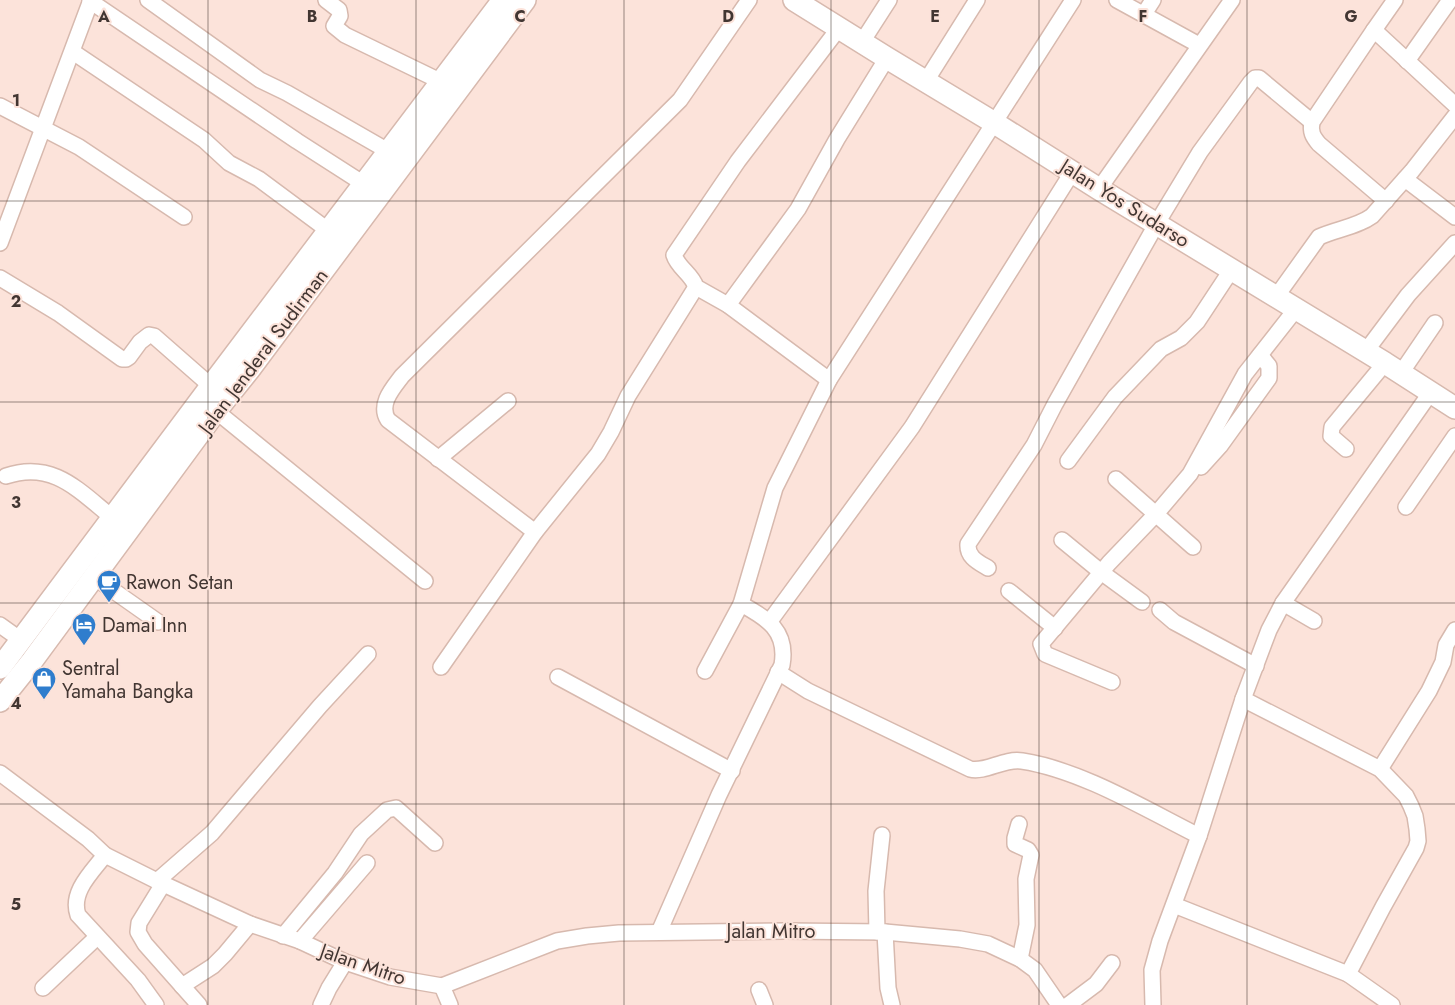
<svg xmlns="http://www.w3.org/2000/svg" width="1455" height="1005" font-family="Jost,sans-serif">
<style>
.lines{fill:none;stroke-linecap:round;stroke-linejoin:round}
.minor-casing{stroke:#d7b9ae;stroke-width:18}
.highway-casing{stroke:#d7b9ae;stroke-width:24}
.minor{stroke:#fff;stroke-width:15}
.highway{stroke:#fff;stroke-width:21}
.grid{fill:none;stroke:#423632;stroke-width:1;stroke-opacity:0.55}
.labels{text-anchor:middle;stroke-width:4;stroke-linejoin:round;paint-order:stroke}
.street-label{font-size:20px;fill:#423632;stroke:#fce3da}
.poi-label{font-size:20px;fill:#423632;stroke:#fce3da;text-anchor:start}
.grid-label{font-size:16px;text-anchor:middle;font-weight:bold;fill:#423632;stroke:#fce3da;stroke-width:4;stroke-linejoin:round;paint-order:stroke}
</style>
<rect width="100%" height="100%" fill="#fce3da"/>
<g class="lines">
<defs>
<g id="minor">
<path d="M148,0L260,80L287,93L388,151"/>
<path d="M326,0L339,10L340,16L334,26L345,35L442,82"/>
<path d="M1117,0L1199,45"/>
<path d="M1395,0L1374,30L1455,105"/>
<path d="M90,1L297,141L364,184"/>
<path d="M1144,14L1153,0"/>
<path d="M1374,30L1312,122C1310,132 1313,137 1319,144L1386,201"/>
<path d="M862,42L889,0"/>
<path d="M73,52L204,140L229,163L259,179L329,231"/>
<path d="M1407,61L1450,0"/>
<path d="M926,81L977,0"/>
<path d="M0,106L79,147L184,217"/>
<path d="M1405,179L1455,217"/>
<path d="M1099,189L1232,0"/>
<path d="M0,243L91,0"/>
<path d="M0,278L58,313L122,359H126L129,357L140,342L149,335L154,336L211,386"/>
<path d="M1276,297L1319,237C1336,229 1357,227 1372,216L1412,171L1455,116"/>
<path d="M728,305L798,209L837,139L887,58"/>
<path d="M1366,351L1408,295L1455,243"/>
<path d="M1401,373L1435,323"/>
<path d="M829,380L728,305L696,287C692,274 678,268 674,255L738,161L839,28"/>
<path d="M216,411L425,581"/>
<path d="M1346,449L1331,436L1332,427L1385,363"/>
<path d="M438,459L508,401"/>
<path d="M1068,461L1115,397L1161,349L1181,338L1197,322L1232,269"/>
<path d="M1201,467L1220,446L1269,378V366L1260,355"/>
<path d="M6,476C53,460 79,491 113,518"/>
<path d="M1116,479L1193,547"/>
<path d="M1406,507L1455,436"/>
<path d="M535,532L388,420C378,404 393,388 402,376L680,100L749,0"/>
<path d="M1062,540L1101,572L1142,602"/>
<path d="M988,568C978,562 967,557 968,544L1034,445L1055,404L1157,223L1200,152L1251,82L1255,78H1259L1312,122"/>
<path d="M94,577L158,622"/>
<path d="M1009,591L1055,628"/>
<path d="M1283,603L1314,621"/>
<path d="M1160,610L1174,622L1256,666"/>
<path d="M770,621L912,427L1073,171"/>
<path d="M0,625L21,640"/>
<path d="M441,667L535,532L598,454L611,432L628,396L696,287"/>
<path d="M705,671L741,604L775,488L829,380L1073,0"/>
<path d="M778,672L808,691L970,769C985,773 1004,758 1022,761C1081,770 1145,809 1199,836"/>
<path d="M558,677L732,771"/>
<path d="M1112,682L1045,654L1041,644L1109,563L1156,514L1190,474L1245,374L1296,309"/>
<path d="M1243,699L1380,769L1406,796L1411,806L1415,816L1417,829L1418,841L1416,848L1383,907L1348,974"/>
<path d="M1380,769L1429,691L1443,662L1446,645L1455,630"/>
<path d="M0,773L88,839L105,855L157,881L250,924L300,941L345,962L390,977L442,986L557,941L587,936L619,933L785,931L885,932L960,939L988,944L1020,959L1035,970L1059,1005"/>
<path d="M1019,824L1015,838V844L1028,850L1031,855L1026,879L1027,925L1020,959"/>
<path d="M105,855C92,872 70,892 78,915L138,980L156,1005"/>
<path d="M157,881L212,833L320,706L368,654"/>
<path d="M163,884L139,923L138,932L145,944L199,1005"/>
<path d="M1174,905L1348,974L1392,1005"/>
<path d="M659,932L719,795L782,665C788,631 767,618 741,604"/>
<path d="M877,932L876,891L882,835"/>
<path d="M885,932L888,988L892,1005"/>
<path d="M283,936L335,873L361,834L387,810L396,808L435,843"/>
<path d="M300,941L367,863"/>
<path d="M182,986L213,966L225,954L250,924"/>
<path d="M442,986L450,1005"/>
<path d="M43,988L97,937"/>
<path d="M759,990L765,1005"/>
<path d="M321,1005L329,988L345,962"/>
<path d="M1068,1005L1096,984L1112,963"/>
<path d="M1153,1005L1152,970L1160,941L1199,836L1243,699L1269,630L1283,603L1431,392"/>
</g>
<g id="highway">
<path d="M794,0L887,58L993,122L1099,189L1385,363L1455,408"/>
<path d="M0,668L211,386L503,0"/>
<path d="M0,701L32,661L216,411L249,370L525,0"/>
</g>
</defs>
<use href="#minor" class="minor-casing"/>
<use href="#highway" class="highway-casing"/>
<use href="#minor" class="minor"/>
<use href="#highway" class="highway"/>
</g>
<path class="grid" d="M208,0V1005M416,0V1005M624,0V1005M831,0V1005M1039,0V1005M1247,0V1005M0,201H1455M0,402H1455M0,603H1455M0,804H1455"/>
<defs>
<symbol id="cafe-pin" viewBox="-11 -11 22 30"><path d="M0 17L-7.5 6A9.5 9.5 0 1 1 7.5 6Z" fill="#2f7dcd" stroke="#fce3da"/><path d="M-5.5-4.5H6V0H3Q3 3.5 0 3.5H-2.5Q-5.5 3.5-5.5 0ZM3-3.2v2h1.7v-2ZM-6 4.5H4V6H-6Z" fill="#fff"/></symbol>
<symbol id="hotel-pin" viewBox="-11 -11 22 30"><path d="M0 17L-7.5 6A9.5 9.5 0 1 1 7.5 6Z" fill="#2f7dcd" stroke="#fce3da"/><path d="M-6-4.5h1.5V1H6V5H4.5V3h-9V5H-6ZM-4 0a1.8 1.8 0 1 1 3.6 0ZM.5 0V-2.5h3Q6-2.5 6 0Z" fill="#fff"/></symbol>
<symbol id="shop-pin" viewBox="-11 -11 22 30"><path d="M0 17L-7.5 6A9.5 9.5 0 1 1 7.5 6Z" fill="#2f7dcd" stroke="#fce3da"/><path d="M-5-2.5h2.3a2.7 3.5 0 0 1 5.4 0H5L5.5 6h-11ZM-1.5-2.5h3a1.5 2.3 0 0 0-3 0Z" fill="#fff"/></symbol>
</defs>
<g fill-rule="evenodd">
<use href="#cafe-pin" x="95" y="568" width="28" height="38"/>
<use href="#hotel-pin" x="70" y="611" width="28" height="38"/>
<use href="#shop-pin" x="30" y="665" width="28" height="38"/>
</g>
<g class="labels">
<g class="street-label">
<text transform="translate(1125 203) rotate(32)" y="7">Jalan Yos Sudarso</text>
<text transform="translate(263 351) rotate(-53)" y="7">Jalan Jenderal Sudirman</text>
<text x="771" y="938">Jalan Mitro</text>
<text transform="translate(363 964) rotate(19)" y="7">Jalan Mitro</text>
</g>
<g class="poi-label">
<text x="126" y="589">Rawon Setan</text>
<text x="102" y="632">Damai Inn</text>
<text x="62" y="675">Sentral<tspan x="62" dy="23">Yamaha Bangka</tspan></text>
</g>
</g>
<g class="grid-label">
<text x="104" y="22">A</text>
<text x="312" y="22">B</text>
<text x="520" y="22">C</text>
<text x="728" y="22">D</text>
<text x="935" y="22">E</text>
<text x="1143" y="22">F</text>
<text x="1351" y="22">G</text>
<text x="16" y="106">1</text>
<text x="16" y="307">2</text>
<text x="16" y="508">3</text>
<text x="16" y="709">4</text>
<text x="16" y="910">5</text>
</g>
</svg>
